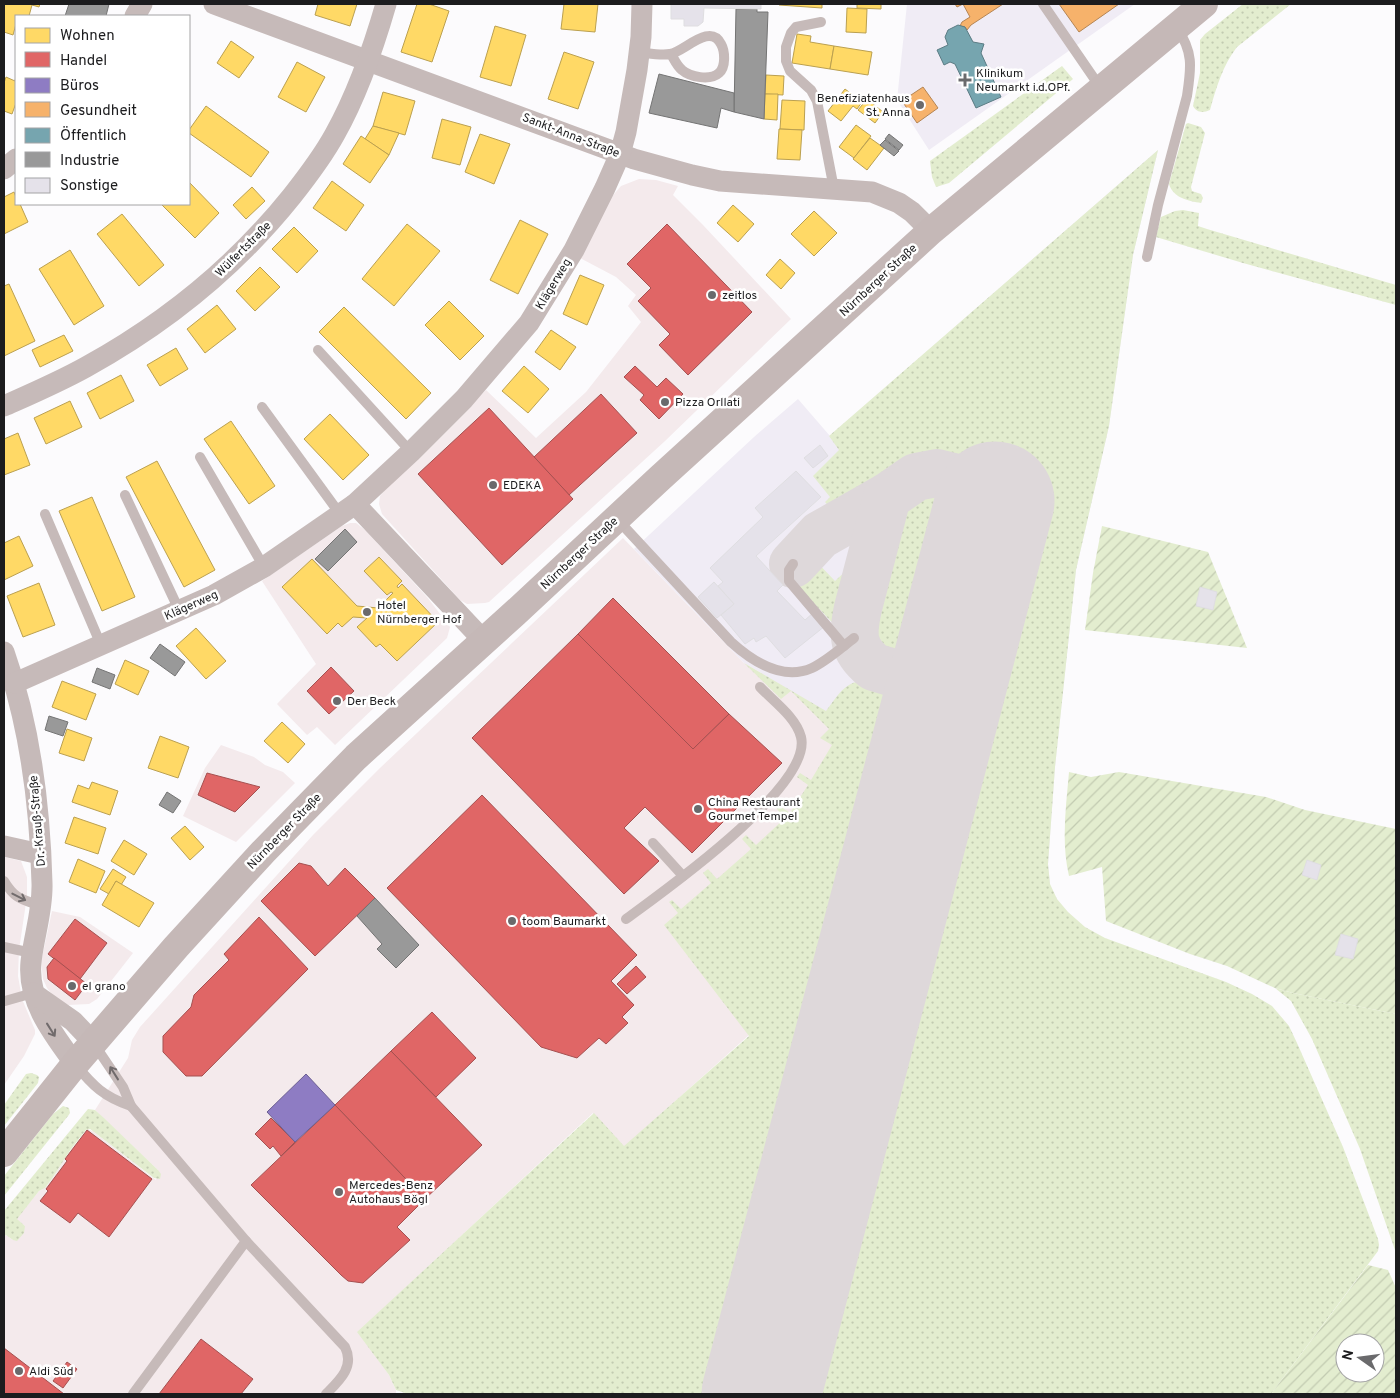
<svg xmlns="http://www.w3.org/2000/svg" width="1400" height="1398" font-family="Overpass,sans-serif">
<style>
.commercial{fill:#f4eaec}
.built{fill:#f0ecf5}
.grass{fill:url(#grass-dots)}
.garden{fill:url(#garden-furrows);fill-rule:evenodd}
.homes{fill:#ffd966;stroke:#bba050}
.shops{fill:#e06666;stroke:#a55050}
.offices{fill:#8e7cc3;stroke:#6c5f92}
.health{fill:#f6b26b;stroke:#b58554}
.public{fill:#76a5af;stroke:#5b7c84}
.industry{fill:#999;stroke:#747474}
.lines{fill:none;stroke-linecap:round;stroke-linejoin:round}
.taxiway{stroke:#ded8da;stroke-width:48}
.runway{stroke:#ded8da;stroke-width:119}
.building{fill:#e5e2ea;stroke:#dfdee1}
.lane{stroke:#c6bab9;stroke-width:10}
.street{stroke:#c6bab9;stroke-width:21}
.secondary{stroke:#c5b8b7;stroke-width:28}
.oneway{stroke:#716b6c}
.poi-dot{fill:#6a6a6c;stroke:#fff;stroke-width:2}
.labels{text-anchor:middle;stroke-width:5;stroke-linejoin:round;paint-order:stroke}
.poi-label{font-size:12px;fill:#1c1c1e;stroke:#fff;text-anchor:start}
.street-label{font-size:12px;fill:#1c1c1e;stroke:#fff}
</style>
<defs>
<pattern id="grass-dots" width="8" height="8" patternUnits="userSpaceOnUse" patternTransform="scale(1.25)"><rect width="8" height="8" fill="#e3edcf"/><path d="M2 2h.1M6 6h.1" fill="none" stroke="#c2cbb1" stroke-width="1.8" stroke-linecap="round"/></pattern>
<pattern id="garden-furrows" width="10" height="10" patternUnits="userSpaceOnUse" patternTransform="scale(1.25)"><rect width="10" height="10" fill="#e3edcf"/><path d="M-1 1l2-2M0 10L10 0M9 11l2-2" fill="none" stroke="#c2cbb1"/></pattern>
</defs>
<rect width="100%" height="100%" fill="#fcfbfd"/>
<g class="commercial">
<path d="M639,179L656,180L678,186L673,195L703,225L791,319L665,441L489,602L485,603L467,604L460,600L382,514L379,504L380,496L385,490L486,390L536,438L586,392L641,322L628,306L636,295L616,277L580,258L609,200L621,186Z"/>
<path d="M350,523H356L365,530L427,597L450,627L447,638L335,745L317,727L307,735L277,704L316,664L262,581L342,526Z"/>
<path d="M623,538L744,663L847,724L787,819L668,928L749,1035L624,1147L593,1113L358,1332L389,1375L396,1390V1394H4V1237L6,1235L13,1240L25,1226L16,1219L39,1191L45,1188L53,1177L71,1149L88,1129L94,1132L156,1180L158,1170L95,1110L128,1058L132,1040L140,1027L313,835L380,768Z"/>
<path d="M221,745L254,757L265,765L283,772L295,783L236,842L183,816L205,768Z"/>
<path d="M4,857L21,861L27,877V896L19,950L18,976L22,999L35,1030V1034L24,1056L4,1085Z"/>
<path d="M52,911L80,917L133,953L97,999L89,1004L68,1005L54,997L47,988L43,979L41,962Z"/>
</g>
<g class="built">
<path d="M907,4H1135L929,150L897,100Z"/>
<path d="M1158,150L1133,255L1109,426L1076,570L1055,767L1048,864L1050,884L938,1394H675L810,874L787,819L847,724L744,663L634,549L754,437L798,399L830,436Z"/>
</g>
<g class="grass">
<path d="M1243,4H1291L1237,47C1223,65 1216,88 1210,110C1203,113 1197,113 1193,106L1200,73V40L1205,34Z"/>
<path d="M1062,66L1073,79L949,183L936,187L932,177L930,161Z"/>
<path d="M1188,123L1201,127L1205,133L1191,187L1192,191L1201,194L1203,198L1201,203C1189,201 1173,198 1169,184L1186,124Z"/>
<path d="M1158,150L1133,255L1109,426L1076,570L1055,767L1048,864L1050,884L1057,899L1068,912L1085,927L1105,938L1226,982L1252,994L1272,1006L1289,1026L1297,1043L1343,1147L1378,1239L1379,1245L1378,1251L1271,1394H776L1015,486L954,470L937,467H927L911,474L839,518L825,502L830,497L813,476L839,450L829,436Z"/>
<path d="M1183,210L1199,213L1198,226L1207,229L1396,285V305L1243,263L1156,237L1161,217L1175,211Z"/>
<path d="M937,479C974,487 984,484 976,526L942,649C938,658 934,670 924,673C919,674 913,672 909,671C890,666 871,658 865,638C859,619 884,515 897,498C906,487 923,481 937,479Z"/>
<path d="M876,510L843,634L792,580L812,557L835,581L863,555L842,530Z"/>
<path d="M744,663L826,711C833,702 839,691 849,685C864,675 903,680 917,692C925,699 925,711 923,721L746,1394H408L396,1390L389,1375L357,1332L594,1113L624,1146L749,1036L664,925L678,913L669,902L672,900L681,909L711,883L703,873L708,869L717,879L751,849L742,839L746,835L756,845L785,818L776,808L778,805L790,813L808,785L797,777L800,773L811,780L832,745L820,738L829,729L791,691L781,699Z"/>
<path d="M1275,988L1293,993L1396,1014V1253L1360,1149L1312,1039L1291,1001Z"/>
<path d="M31,1073L37,1075L39,1077L38,1083L4,1126V1105L26,1074Z"/>
<path d="M63,1106L69,1108L70,1113L68,1116L4,1196V1176L53,1114Z"/>
<path d="M88,1109L95,1110L104,1118L158,1170L161,1174L160,1179L154,1178L94,1132L90,1129L86,1130L71,1149L53,1177L45,1188L39,1191L17,1219L25,1226L24,1233L17,1241L13,1240L6,1235L4,1237V1211Z"/>
</g>
<g class="garden">
<path d="M1102,526L1208,552L1247,648L1085,630L1093,573Z"/>
<path d="M1069,772L1091,777L1119,772L1266,797L1305,810L1396,829V1014L1293,993L1275,988L1227,966L1190,954L1106,921L1102,867L1069,876C1061,842 1066,807 1069,772Z"/>
<path d="M1368,1265L1388,1270L1396,1288V1394H1271ZM1345,1343H1375V1373H1345Z"/>
</g>
<g class="homes">
<path d="M4,4H40L39,7L32,5L29,16H16V24L13,35L4,32V34Z"/>
<path d="M318,4H357L350,26L315,15Z"/>
<path d="M417,4H429L449,11L432,62L401,52Z"/>
<path d="M564,4H598L595,32L561,29Z"/>
<path d="M779,4H822V8L779,5Z"/>
<path d="M857,4H881V9L857,8Z"/>
<path d="M847,8L867,9L866,33L846,32Z"/>
<path d="M495,26L526,35L511,86L480,77Z"/>
<path d="M797,34L811,36L810,42L834,46L830,69L792,63Z"/>
<path d="M231,41L254,57L239,78L217,63Z"/>
<path d="M834,46L872,52L868,75L830,69Z"/>
<path d="M564,52L594,62L578,109L548,99Z"/>
<path d="M297,62L325,77L306,112L278,97Z"/>
<path d="M766,75L784,76L783,95L765,94Z"/>
<path d="M16,76V103L12,114L4,111V83L6,77L15,81Z"/>
<path d="M845,89L862,102L857,109L853,106L841,121L828,111Z"/>
<path d="M383,92L415,101L405,135L373,126Z"/>
<path d="M765,94H778L777,120L764,119Z"/>
<path d="M867,99L883,112L875,123L858,110Z"/>
<path d="M782,100L805,101L804,130L780,129Z"/>
<path d="M206,106L269,152L251,177L189,133V130Z"/>
<path d="M442,119L471,127L460,165L432,158Z"/>
<path d="M856,125L871,136L854,158L839,147Z"/>
<path d="M373,126L399,133L389,155L365,139Z"/>
<path d="M779,129L802,130L800,160L777,159Z"/>
<path d="M480,134L510,144L494,184L465,172Z"/>
<path d="M361,136L389,155L370,183L343,164Z"/>
<path d="M870,138L884,148L867,170L853,159Z"/>
<path d="M332,181L364,205L346,231L313,208Z"/>
<path d="M189,182L219,213L195,238L161,204H189Z"/>
<path d="M252,187L265,201L246,219L233,205Z"/>
<path d="M14,192L16,197V204H20L28,222L4,234V197Z"/>
<path d="M733,205L754,224L738,242L717,223Z"/>
<path d="M814,211L837,233L814,256L791,234Z"/>
<path d="M122,214L164,265L139,286L97,234Z"/>
<path d="M520,220L548,234L518,294L490,280Z"/>
<path d="M407,224L440,251L394,306L362,279Z"/>
<path d="M294,227L318,251L297,273L272,249Z"/>
<path d="M70,250L104,306L74,325L39,269Z"/>
<path d="M780,259L795,273L781,289L766,275Z"/>
<path d="M260,267L280,287L255,311L236,291Z"/>
<path d="M580,275L604,285L587,325L563,314Z"/>
<path d="M9,284L35,341L4,356V286Z"/>
<path d="M449,301L484,336L460,360L425,325Z"/>
<path d="M217,305L236,329L205,353L187,329Z"/>
<path d="M344,307L431,393L406,419L319,332Z"/>
<path d="M551,330L576,347L560,370L535,352Z"/>
<path d="M64,335L73,351L40,367L32,350Z"/>
<path d="M176,348L188,369L160,386L147,365Z"/>
<path d="M524,366L549,389L528,413L502,391Z"/>
<path d="M121,375L134,401L100,419L87,393Z"/>
<path d="M70,401L82,427L46,444L34,418Z"/>
<path d="M330,414L369,455L343,480L304,439Z"/>
<path d="M231,421L275,486L249,504L204,439Z"/>
<path d="M18,433L30,465L4,475V439Z"/>
<path d="M157,461L215,570L184,587L126,477Z"/>
<path d="M92,497L135,597L102,611L59,511Z"/>
<path d="M19,536L33,566L4,580V543Z"/>
<path d="M379,557L402,581L397,586L398,588L402,584L438,622L397,661L380,644L376,647L357,627L367,618L353,617L342,627L338,623L327,634L282,587L312,559L357,606L378,608L393,593L391,592L387,595L364,571Z"/>
<path d="M39,583L55,625L23,637L7,596Z"/>
<path d="M196,628L226,661L206,679L176,646Z"/>
<path d="M125,660L149,671L138,695L115,684Z"/>
<path d="M62,681L96,694L86,720L52,707Z"/>
<path d="M282,722L305,744L288,763L264,741Z"/>
<path d="M67,729L92,738L84,761L59,753Z"/>
<path d="M160,736L189,747L178,778L148,768Z"/>
<path d="M92,782L118,791L110,815L72,802L78,785L89,789Z"/>
<path d="M74,817L106,828L98,854L65,843Z"/>
<path d="M185,826L204,847L190,860L171,838Z"/>
<path d="M124,840L147,854L134,875L111,861Z"/>
<path d="M78,859L105,871L96,893L69,882Z"/>
<path d="M113,869L126,877L121,885L116,881L109,894L100,889Z"/>
<path d="M116,881L154,903L139,927L102,905Z"/>
</g>
<g class="shops">
<path d="M667,224L752,312L688,375L659,345L670,334L638,301L651,288L627,264Z"/>
<path d="M635,366L657,387L666,378L683,394L659,419L640,400L644,395L624,377Z"/>
<path d="M601,394L637,433L569,495L534,457Z"/>
<path d="M489,408L573,499L502,565L418,474Z"/>
<path d="M613,598L729,714L693,749L578,634Z"/>
<path d="M578,634L693,749L729,714L782,763L692,853L645,807L624,828L659,861L624,894L472,738Z"/>
<path d="M331,667L354,691L329,714L307,691Z"/>
<path d="M207,773L260,787L235,812L198,795Z"/>
<path d="M482,795L637,955L611,981L634,1005L622,1017L628,1023L606,1044L599,1038L577,1058L541,1047L387,888Z"/>
<path d="M299,863L311,866L328,886L345,868L375,898L315,956L261,901Z"/>
<path d="M259,917L308,969L202,1076H186L163,1052V1036L191,1007L194,995L229,960L224,954Z"/>
<path d="M75,919L107,943L80,979L48,954Z"/>
<path d="M54,958L87,984L75,1000L48,979L47,967Z"/>
<path d="M636,966L646,977L627,994L617,984Z"/>
<path d="M432,1012L476,1058L436,1097L391,1051Z"/>
<path d="M391,1051L482,1145L425,1199L335,1105Z"/>
<path d="M335,1105L425,1199L397,1227L410,1240L363,1283L348,1281L341,1275L251,1185Z"/>
<path d="M271,1118L295,1142L281,1156L273,1146L270,1149L255,1134Z"/>
<path d="M87,1130L152,1179L109,1237L78,1213L70,1223L40,1201L48,1191L46,1189L67,1161L65,1159Z"/>
<path d="M201,1339L253,1379L241,1394H159Z"/>
<path d="M4,1348L64,1394H4Z"/>
<path d="M67,1362L77,1369L63,1388L53,1381Z"/>
</g>
<path class="offices" d="M306,1074L335,1105L295,1142L267,1112Z"/>
<g class="health">
<path d="M955,4H1003L971,25L967,30L965,27L960,26L962,22L970,17L963,4L957,7Z"/>
<path d="M1059,4H1119L1079,32Z"/>
<path d="M923,87L938,108L917,123L902,101Z"/>
</g>
<path class="public" d="M958,25L965,27L973,42L984,44L981,53L1001,97L976,108L955,64L950,62L944,65L937,50L948,45L945,37L948,30Z"/>
<g class="industry">
<path d="M69,4H109L106,16H65Z"/>
<path d="M736,9H757V12H768L764,119L734,112Z"/>
<path d="M659,74L734,93V112L721,108L717,128L649,113Z"/>
<path d="M889,134L903,145L899,150L885,139Z"/>
<path d="M885,140L899,151L894,156L880,145Z"/>
<path d="M345,529L357,542L328,571L315,559Z"/>
<path d="M160,644L185,662L175,676L150,658Z"/>
<path d="M97,668L115,675L110,689L92,682Z"/>
<path d="M49,716L68,722L63,736L45,730Z"/>
<path d="M167,792L181,801L173,813L159,805Z"/>
<path d="M375,898L419,945L396,968L377,949L382,944L357,916Z"/>
</g>
<g class="lines">
<g class="taxiway">
<path d="M793,564L820,535L887,497"/>
<path d="M947,689L874,667C852,649 852,635 858,608L887,497L916,477L937,473L978,483L992,494L995,501"/>
</g>
<path class="runway" d="M761,1394L995,501"/>
</g>
<g class="building">
<path d="M671,4H761V9L704,8L703,22L698,26H684V19H671Z"/>
<path d="M820,445L828,456L813,468L804,458Z"/>
<path d="M796,471L821,497L756,556L783,585L777,591L805,620L813,613L825,626L785,658L766,636L756,642L754,638L745,644L721,615L734,604L718,586L723,582L710,568L763,517L755,508Z"/>
<path d="M714,582L734,604L717,618L698,597Z"/>
<path d="M1200,587L1217,592L1213,610L1196,606Z"/>
<path d="M1307,860L1321,865L1317,880L1302,875Z"/>
<path d="M1341,934L1358,939L1353,959L1335,955Z"/>
</g>
<g class="lines">
<g class="lane">
<path d="M1043,4L1100,87"/>
<path d="M821,22L796,27L791,33L786,47V61L790,71L811,90L817,101L834,189"/>
<path d="M639,52C648,53 661,56 670,54C684,52 710,22 721,44C725,51 726,67 719,73C710,81 690,77 682,70C677,66 674,59 671,54"/>
<path d="M1147,257L1158,205L1187,96C1191,68 1194,53 1177,28"/>
<path d="M318,350L411,452"/>
<path d="M262,407L340,514"/>
<path d="M200,457L264,567"/>
<path d="M125,495L179,610"/>
<path d="M45,514L101,645"/>
<path d="M617,519L731,642C752,661 783,681 812,668C827,661 841,648 854,638"/>
<path d="M793,564L789,570V581L844,646"/>
<path d="M653,843L683,876"/>
<path d="M4,881C15,899 21,899 41,906"/>
<path d="M626,919C664,891 813,786 801,737C796,717 773,701 760,687"/>
<path d="M4,947L32,953"/>
<path d="M5,1001L33,993"/>
<path d="M94,1044L123,1087L131,1106L246,1241L345,1347C355,1367 339,1381 326,1394"/>
<path d="M75,1064C93,1086 104,1097 131,1106"/>
<path d="M133,1394L246,1241"/>
</g>
<g class="street">
<path d="M214,4L634,159L692,175L720,181L872,192L899,203L912,212L931,231"/>
<path d="M135,16L142,4"/>
<path d="M4,169L16,159"/>
<path d="M4,406C31,394 59,382 86,367C164,324 236,266 292,196C307,177 323,156 335,134C358,93 373,49 386,4"/>
<path d="M355,504L484,641"/>
<path d="M4,652C30,725 40,805 42,883C43,910 34,935 31,962C27,1001 53,1034 75,1064"/>
<path d="M15,683L214,595L264,567L355,504L411,452L464,399L529,323L574,250L605,188L620,154L626,132L637,70L641,37L642,4"/>
<path d="M4,846L40,854"/>
<path d="M33,993L73,1021L93,1042"/>
</g>
<path class="secondary" d="M4,1153L75,1064L176,947L263,852L356,757L515,613L660,478L931,231L1204,4"/>
</g>
<defs><path id="oneway-shaft" d="M-6 0H5M1.5-3L5.5 0L1.5 3" fill="none" stroke-width="1.6" stroke-linecap="round" stroke-linejoin="round" transform="scale(1.25)"/></defs>
<g class="oneway">
<use href="#oneway-shaft" transform="translate(19 897) rotate(27)"/>
<use href="#oneway-shaft" transform="translate(51 1030) rotate(58)"/>
<use href="#oneway-shaft" transform="translate(114 1073) rotate(-122)"/>
</g>
<g class="poi-dot">
<path d="M962.5 72.5h5v5h5v5h-5v5h-5v-5h-5v-5h5z"/>
<circle cx="920" cy="105" r="5"/>
<circle cx="712" cy="295" r="5"/>
<circle cx="665" cy="402" r="5"/>
<circle cx="493" cy="485" r="5"/>
<circle cx="367" cy="612" r="5"/>
<circle cx="337" cy="701" r="5"/>
<circle cx="698" cy="809" r="5"/>
<circle cx="512" cy="921" r="5"/>
<circle cx="72" cy="986" r="5"/>
<circle cx="339" cy="1192" r="5"/>
<circle cx="19" cy="1371" r="5"/>
</g>
<g class="labels">
<g class="poi-label">
<text x="976" y="77">Klinikum<tspan x="976" dy="14">Neumarkt i.d.OPf.</tspan></text>
<text x="910" y="102" text-anchor="end">Benefiziatenhaus<tspan x="910" dy="14">St. Anna</tspan></text>
<text x="722" y="299">zeitlos</text>
<text x="675" y="406">Pizza Orllati</text>
<text x="503" y="489">EDEKA</text>
<text x="377" y="609">Hotel<tspan x="377" dy="14">Nürnberger Hof</tspan></text>
<text x="347" y="705">Der Beck</text>
<text x="708" y="806">China Restaurant<tspan x="708" dy="14">Gourmet Tempel</tspan></text>
<text x="522" y="925">toom Baumarkt</text>
<text x="82" y="990">el grano</text>
<text x="349" y="1189">Mercedes-Benz<tspan x="349" dy="14">Autohaus Bögl</tspan></text>
<text x="29" y="1375">Aldi Süd</text>
</g>
<g class="street-label">
<text transform="translate(571 135) rotate(21)" y="4">Sankt-Anna-Straße</text>
<text transform="translate(243 249) rotate(-45)" y="4">Wülfertstraße</text>
<text transform="translate(878 280) rotate(-43)" y="4">Nürnberger Straße</text>
<text transform="translate(553 284) rotate(-59)" y="4">Klägerweg</text>
<text transform="translate(579 553) rotate(-43)" y="4">Nürnberger Straße</text>
<text transform="translate(191 605) rotate(-24)" y="4">Klägerweg</text>
<text transform="translate(37 821) rotate(-95)" y="4">Dr.-Krauß-Straße</text>
<text transform="translate(284 831) rotate(-46)" y="4">Nürnberger Straße</text>
</g>
</g>
<rect width="1400" height="1398" fill="none" stroke="#1c1c1e" stroke-width="10"/>
<rect x="15" y="15" width="175" height="190" fill="#ffffff" stroke="#a4a4a5"/>
<rect x="25" y="28" width="25" height="15" fill="#ffd966" stroke="#a4a4a5"/>
<text x="60" y="40" font-size="15" fill="#1c1c1e">Wohnen</text>
<rect x="25" y="52" width="25" height="15" fill="#e06666" stroke="#a4a4a5"/>
<text x="60" y="65" font-size="15" fill="#1c1c1e">Handel</text>
<rect x="25" y="78" width="25" height="15" fill="#8e7cc3" stroke="#a4a4a5"/>
<text x="60" y="90" font-size="15" fill="#1c1c1e">Büros</text>
<rect x="25" y="102" width="25" height="15" fill="#f6b26b" stroke="#a4a4a5"/>
<text x="60" y="115" font-size="15" fill="#1c1c1e">Gesundheit</text>
<rect x="25" y="128" width="25" height="15" fill="#76a5af" stroke="#a4a4a5"/>
<text x="60" y="140" font-size="15" fill="#1c1c1e">Öffentlich</text>
<rect x="25" y="152" width="25" height="15" fill="#999999" stroke="#a4a4a5"/>
<text x="60" y="165" font-size="15" fill="#1c1c1e">Industrie</text>
<rect x="25" y="178" width="25" height="15" fill="#e5e2ea" stroke="#a4a4a5"/>
<text x="60" y="190" font-size="15" fill="#1c1c1e">Sonstige</text>
<g transform="translate(1360 1358) rotate(284)"><circle r="24" fill="#ffffff" stroke="#a4a4a5"/>
<path d="M0-4L9 19L0 12L-9 19Z" fill="#6a6a6c"/>
<text y="-8" font-size="14" font-weight="bold" text-anchor="middle" fill="#1c1c1e">N</text>
</g>
</svg>
